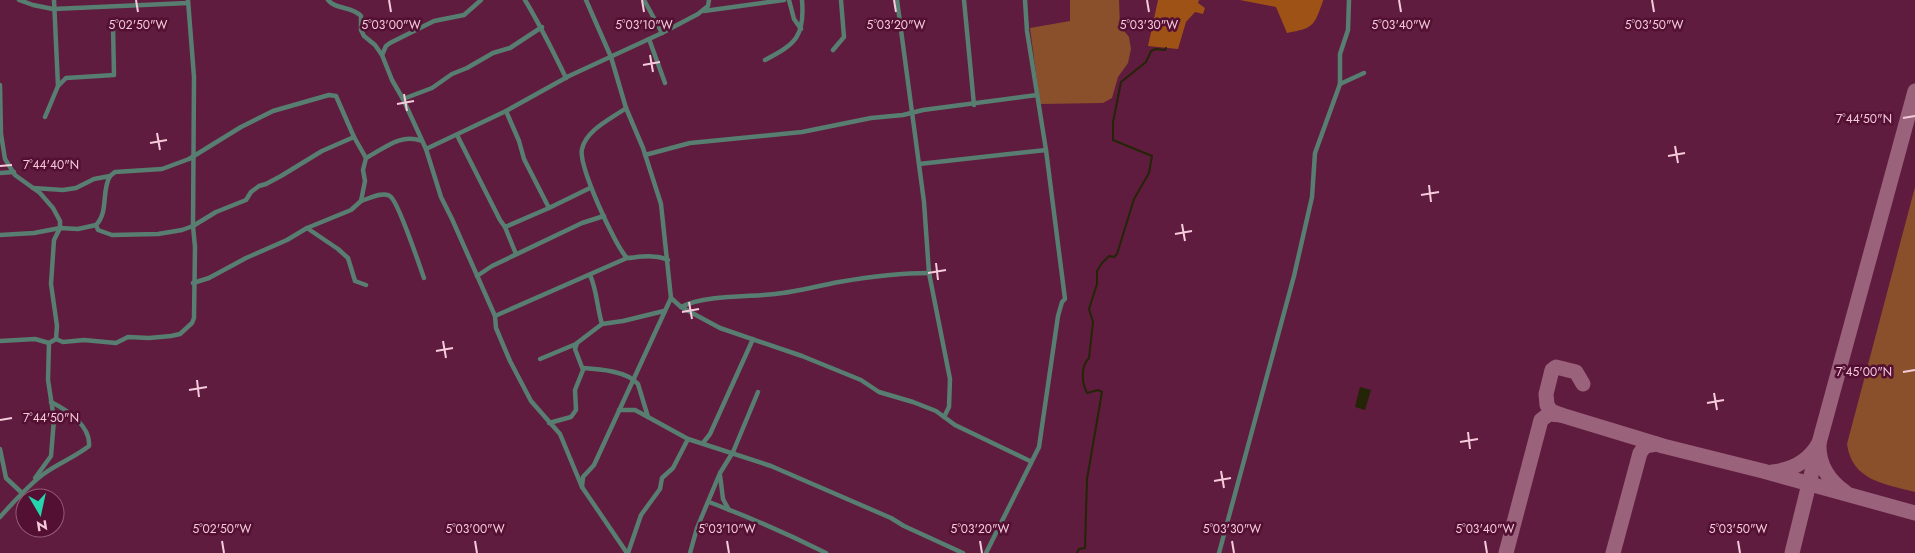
<svg xmlns="http://www.w3.org/2000/svg" width="1915" height="553" font-family="Jost,sans-serif">
<style>
.green{fill:#89502b}
.forest{fill:#9e5216}
.water{fill:#232506}
.lines{fill:none;stroke-linecap:round;stroke-linejoin:round}
.stream{stroke:#232506;stroke-width:2}
.taxiway{stroke:#9b627c;stroke-width:15}
.minor{stroke:#587d71;stroke-width:4.5}
.ticks{fill:none;stroke:#f5cbdb;stroke-width:2}
.ticks-label{font-size:12px;text-anchor:middle;fill:#f5cbdb;stroke:#531033;stroke-width:5;stroke-linejoin:round;paint-order:stroke}
</style>
<rect width="100%" height="100%" fill="#5f1c3e"/>
<g class="green">
<path d="M1070,0H1119L1120,26L1129,37L1131,49L1128,63L1118,77L1112,98L1103,103L1040,104L1030,28L1070,21Z"/>
<path d="M1915,187V492C1885,484 1852,481 1847,444Z"/>
</g>
<g class="forest">
<path d="M1158,0H1199L1198,3L1205,8L1203,14L1195,12L1186,22L1178,49L1148,46Z"/>
<path d="M1240,0H1323V1C1314,26 1314,28 1287,33L1276,7Z"/>
</g>
<path class="water" d="M1360,387L1371,390L1365,410L1355,407Z"/>
<g class="lines">
<path class="stream" d="M1077,553L1079,549L1085,548L1087,479L1102,392L1098,390L1087,393C1082,383 1080,367 1089,358L1093,322L1089,309L1097,284V271L1102,263L1109,256L1114,257L1117,254L1134,199L1149,173L1152,156L1113,140V122L1121,82L1146,62L1151,51L1156,49L1165,50L1166,48"/>
<g class="taxiway">
<path d="M1561,415L1551,411L1547,405L1546,394L1552,370L1556,367L1576,372L1583,384"/>
<path d="M1772,472C1793,470 1809,461 1819,443C1818,464 1828,480 1845,492"/>
<path d="M1506,553L1541,420L1549,414L1561,415L1663,446L1763,471L1915,513"/>
<path d="M1613,553L1640,453L1645,446L1656,444"/>
<path d="M1792,553L1819,443L1915,91"/>
</g>
<g class="minor">
<path d="M19,0L33,5L53,9L188,3"/>
<path d="M328,0C336,10 352,6 361,16V30L364,36L375,45L382,55L392,80L403,99L426,149L441,197L452,219L495,316L496,328L510,361L531,401L560,434L582,487L627,553"/>
<path d="M525,0C540,25 553,51 566,78"/>
<path d="M644,0L662,33"/>
<path d="M789,0L794,19L801,29"/>
<path d="M897,0L924,202L929,273L950,379L949,407L944,417"/>
<path d="M964,0L974,105"/>
<path d="M704,11L784,0"/>
<path d="M649,39L665,83"/>
<path d="M833,50L844,37L841,0"/>
<path d="M382,55L386,46L390,43L434,21L464,15L481,0"/>
<path d="M765,60C796,44 805,36 802,0"/>
<path d="M1340,84L1364,73"/>
<path d="M0,85L1,134L5,159L15,175L40,193L53,208L60,221V228L54,240L51,284L57,326L56,339L49,343L35,339L0,341"/>
<path d="M58,86L66,78L114,75L113,26"/>
<path d="M403,99L432,88L452,74L467,68L493,53L510,48L542,27"/>
<path d="M506,111L519,141L524,159L549,208L590,188"/>
<path d="M45,117L58,86L54,0"/>
<path d="M457,135L500,220L505,227L549,208"/>
<path d="M426,149L506,111L569,76L662,33L698,14L708,6L709,0"/>
<path d="M645,155L690,143L802,132L871,118L903,115L923,110L1037,95"/>
<path d="M919,164L1046,150"/>
<path d="M0,173L14,172"/>
<path d="M33,188L63,190L76,188L94,179L110,176L115,172L162,169L189,159L241,127L273,111L329,95L336,96L354,137L366,158"/>
<path d="M361,201C368,199 385,190 391,197C399,204 419,264 424,278"/>
<path d="M96,225L98,230L112,235L158,234L182,230L193,226L216,212L246,200L251,192L259,186L266,184L281,176L322,151L354,137"/>
<path d="M505,227L516,254"/>
<path d="M307,228L338,249L348,258L355,281L366,285"/>
<path d="M0,235L34,233L60,228L78,229L96,225C109,212 101,191 110,176"/>
<path d="M627,258C640,257 656,254 668,260"/>
<path d="M590,275C597,290 597,308 602,324"/>
<path d="M477,276L492,266L582,223L604,216"/>
<path d="M193,283L209,278L246,258L287,240L307,228L351,210L361,201L365,181L363,170L366,158C385,148 400,133 422,141"/>
<path d="M671,298L681,307L720,328L802,356L861,380L879,392L913,402L936,411L955,425L1030,461"/>
<path d="M681,307C705,295 748,297 775,294C796,292 817,286 839,282C868,277 899,273 929,273"/>
<path d="M495,316L627,258C615,246 578,165 582,149C586,130 611,119 626,108"/>
<path d="M56,339L63,342L84,340L116,343L128,337L149,338L171,336L180,334L192,323L194,318L195,247L193,226L194,77L188,0"/>
<path d="M540,359L576,344"/>
<path d="M583,368C599,369 627,371 638,384L648,417L688,439L771,466L891,518L904,526L963,553"/>
<path d="M619,410H635L648,417"/>
<path d="M549,423L571,417L576,410L575,390L583,370L575,349L577,343L602,324L623,321L664,311"/>
<path d="M703,443L710,434L753,339"/>
<path d="M0,449L6,478L22,493"/>
<path d="M720,475L723,499L729,510"/>
<path d="M35,478L51,456L54,419L48,380L49,343"/>
<path d="M582,487L583,477L594,465L671,298L661,204L643,148L626,108L611,57L586,0"/>
<path d="M709,502C749,517 788,534 826,553"/>
<path d="M0,517C14,502 28,485 45,473C59,463 75,457 89,446C91,426 67,410 51,402"/>
<path d="M628,553L641,515L660,489L662,478L673,468L688,439"/>
<path d="M690,553L697,528L720,473L733,452L758,392"/>
<path d="M986,553L1039,447L1058,316L1062,302L1065,299L1046,150L1027,31L1025,0"/>
<path d="M1219,553L1294,276L1312,197L1315,153L1340,84V54L1348,30L1349,0"/>
</g>
</g>
<path class="ticks" d="M136,0L138,12M389,0L391,12M642,0L644,12M894,0L896,12M1147,0L1149,12M1399,0L1401,12M1652,0L1654,12M650,55L653,72M643,65L660,62M404,94L407,111M397,104L414,101M1903,118L1915,116M157,133L160,150M150,143L167,140M1675,146L1678,163M1668,156L1685,153M0,166L12,165M1429,185L1431,202M1421,195L1439,192M1182,224L1185,241M1175,234L1192,231M936,263L938,280M928,273L946,270M689,302L692,319M682,312L699,309M443,341L446,358M436,351L453,348M1903,372L1915,370M197,380L199,397M189,390L207,387M1714,393L1717,410M1707,403L1724,400M0,420L12,418M1468,432L1470,449M1460,442L1478,439M1221,471L1224,488M1214,481L1231,478M222,541L224,553M475,541L477,553M727,541L729,553M980,541L982,553M1232,541L1234,553M1485,541L1487,553M1738,541L1740,553"/>
<g class="ticks-label">
<text x="138" y="29">5°02'50"W</text>
<text x="391" y="29">5°03'00"W</text>
<text x="644" y="29">5°03'10"W</text>
<text x="896" y="29">5°03'20"W</text>
<text x="1149" y="29">5°03'30"W</text>
<text x="1401" y="29">5°03'40"W</text>
<text x="1654" y="29">5°03'50"W</text>
<text x="1864" y="123">7°44'50"N</text>
<text x="51" y="169">7°44'40"N</text>
<text x="1864" y="376">7°45'00"N</text>
<text x="51" y="422">7°44'50"N</text>
<text x="222" y="533">5°02'50"W</text>
<text x="475" y="533">5°03'00"W</text>
<text x="727" y="533">5°03'10"W</text>
<text x="980" y="533">5°03'20"W</text>
<text x="1232" y="533">5°03'30"W</text>
<text x="1485" y="533">5°03'40"W</text>
<text x="1738" y="533">5°03'50"W</text>
</g>
<g transform="translate(40 513) rotate(171)"><circle r="24" fill="#531033" stroke="#945b76"/>
<path d="M0-4L9 19L0 12L-9 19Z" fill="#25d5ae"/>
<text y="-8" font-size="14" font-weight="bold" text-anchor="middle" fill="#f5cbdb">N</text>
</g>
</svg>
